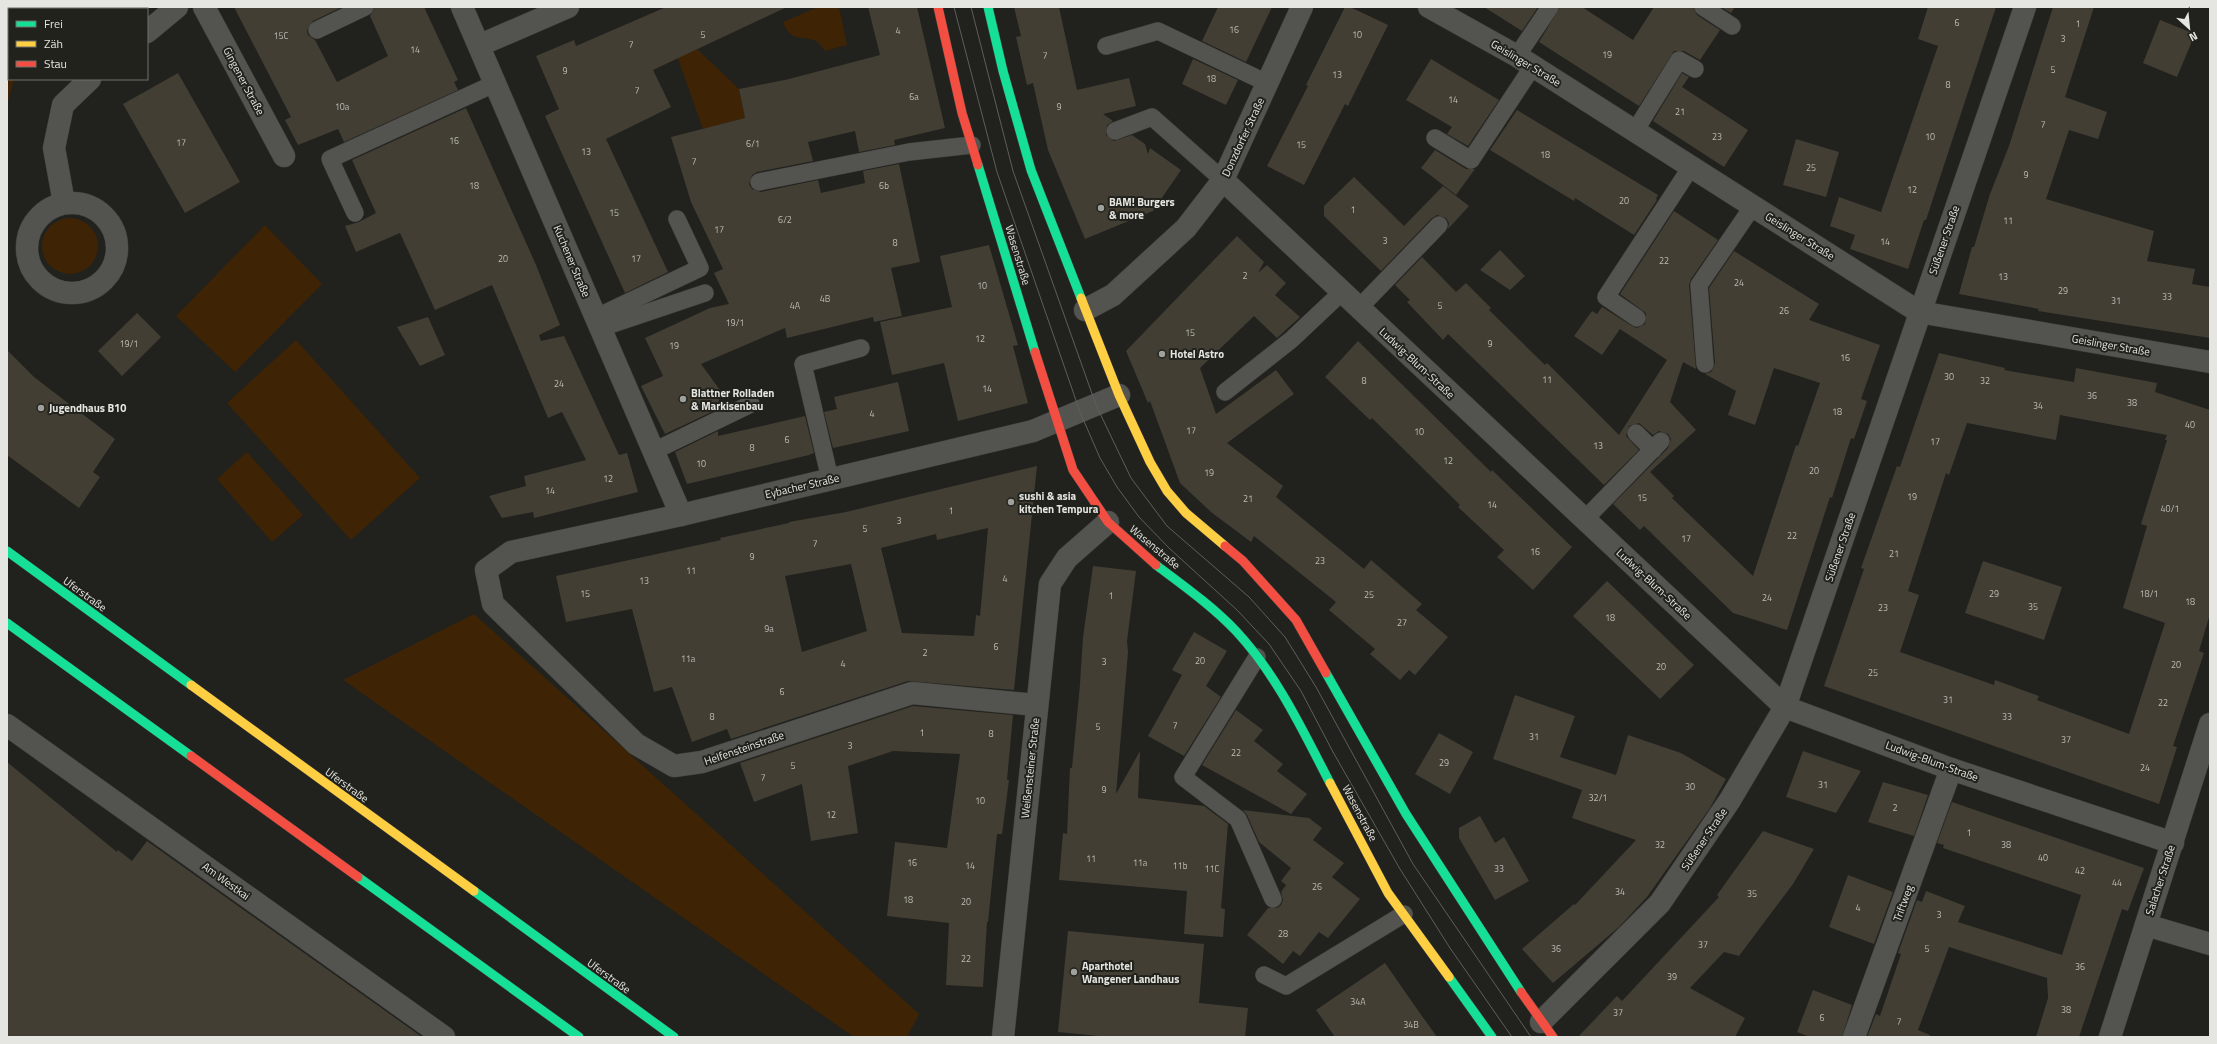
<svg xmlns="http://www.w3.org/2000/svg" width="2217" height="1044" font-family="'Titillium Web',sans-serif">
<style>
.green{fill:#3e2405}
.building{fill:#423e33;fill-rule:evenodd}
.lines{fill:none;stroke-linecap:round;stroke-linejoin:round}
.lane-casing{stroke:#3e3e3b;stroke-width:18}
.street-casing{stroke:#3e3e3b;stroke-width:23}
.fast-casing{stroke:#3e3e3b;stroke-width:10}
.slow-casing{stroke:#3e3e3b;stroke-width:10}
.jam-casing{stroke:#3e3e3b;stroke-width:10}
.lane{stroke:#535350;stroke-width:17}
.street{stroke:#535350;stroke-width:22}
.fast{stroke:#16e098;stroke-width:9}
.slow{stroke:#ffcf43;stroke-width:9}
.jam{stroke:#f24e42;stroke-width:9}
.tram{stroke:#5e5e5d;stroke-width:1}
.poi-dot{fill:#a0a09d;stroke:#22221d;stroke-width:1.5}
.labels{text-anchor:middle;stroke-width:4;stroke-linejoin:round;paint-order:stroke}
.number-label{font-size:9px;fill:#bcbbb6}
.street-label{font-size:11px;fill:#e5e5e1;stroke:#22221d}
.poi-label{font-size:11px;font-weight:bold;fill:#e5e5e1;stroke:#22221d;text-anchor:start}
</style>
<rect width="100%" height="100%" fill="#21211e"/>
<g class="green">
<path d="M666,7L688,54L697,49L739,89L745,118L703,129L661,11Z"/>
<path d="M818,7H839L847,45L825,51L818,42C802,34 791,44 783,22Z"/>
<path d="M7,71H9V79H14L7,105Z"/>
<circle cx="70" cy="246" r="28"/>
<path d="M265,225L322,284L235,372L176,316Z"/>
<path d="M296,340L420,478L351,540L227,403Z"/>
<path d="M247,452L303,515L272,542L217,479Z"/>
<path d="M474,614L919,1014L907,1037H854L343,680Z"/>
</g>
<g class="building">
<path d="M234,7H342L313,21L307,30L308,35L315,40L337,82L388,56L370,16L375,7H424L458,80L454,82L458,90L344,142L338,129L298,145L285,120L291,117Z"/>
<path d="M666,7H787L653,70L671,107L606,139L668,272L625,293L545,116L559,109L536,56L574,40L576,46Z"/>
<path d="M868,7H917L945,128L894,140L895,145L859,152L855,131L808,142L813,161L757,172L752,175L749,184L752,189L761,192L818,180L821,193L865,183L863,171L899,164L920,262L891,268L902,316L874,322L873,317L787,338L785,328L701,364L720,390L718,409L665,434L641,386L663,376L645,338L710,308L729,304L714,273L723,269L691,202L671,137L745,118L739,89L789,79L880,55Z"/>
<path d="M1014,7H1059L1077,90L1129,78L1136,106L1103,114L1113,121L1107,125L1106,135L1114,141L1132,135L1145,144L1148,154L1150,148L1181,170L1153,211L1085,239L1048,150L1033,83L1027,85L1016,37L1021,36Z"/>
<path d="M1218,7H1272L1246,62L1202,41Z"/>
<path d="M1345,7H1350L1388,25L1348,106L1345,104L1304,185L1267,166L1308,86L1306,85Z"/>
<path d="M1484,7H1538L1522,31Z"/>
<path d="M1560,7H1582L1633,40L1654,7H1693L1697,15L1720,30L1700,60L1684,51H1674L1639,106L1539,42Z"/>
<path d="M1721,7H1735L1731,13Z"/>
<path d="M1928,7H1996L1926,220H1924L1908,269L1850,249L1855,235L1830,226L1839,197L1881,212L1938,46L1918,39Z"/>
<path d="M2053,7H2094L2065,97L2107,112L2098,139L2069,130L2046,199L2154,231L2147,261L2195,269L2192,284L2210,287V338L2038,311L2039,309L1959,294L1972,247H1974L1990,194L2009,146Z"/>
<path d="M2160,20L2195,34L2177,77L2143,63Z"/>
<path d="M1193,59L1238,80L1226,105L1182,84Z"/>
<path d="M1431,59L1499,100L1468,146L1447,134L1452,127L1406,100Z"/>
<path d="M178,73L240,182L185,213L123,104Z"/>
<path d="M1682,73L1689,77L1682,87L1748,130L1724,167L1653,121Z"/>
<path d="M466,108L536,265L560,325L539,335L541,341L564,336L619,455L627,453L638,492L534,518L533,512L502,518L489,496L526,486L524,476L586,460L562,412L548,418L492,285L435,310L400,233L356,252L345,226L359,222L376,213L352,160Z"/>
<path d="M1517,110L1658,195L1656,199L1657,200L1634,235L1575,198L1574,201L1490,150Z"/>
<path d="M1796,139L1839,152L1826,197L1783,185Z"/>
<path d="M1435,150L1466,169H1475L1456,195L1421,168Z"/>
<path d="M1354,177L1404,226L1443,186L1469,206L1448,229L1449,223L1446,218L1437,215L1432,218L1381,271L1324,216V206Z"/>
<path d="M1674,211L1718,240L1691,279L1689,285L1696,369L1683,362L1670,402L1696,430L1650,472L1674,496L1672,498L1753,576L1796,445L1798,446L1820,383L1774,368L1755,425L1728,415L1736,391L1705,374L1711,372L1715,363L1709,288L1734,251L1819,304L1809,320L1880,345L1861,399L1867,401L1854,439L1851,438L1832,498L1830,497L1787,630L1733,613L1644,526L1640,530L1613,504L1668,448L1671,439L1668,434L1659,431L1653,435L1639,423L1629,426L1626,436L1639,450L1604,485L1448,334L1443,340L1407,302L1410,300L1395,285L1422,257L1456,292L1466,283L1491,308L1489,310L1545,365L1547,363L1619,435L1667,360L1620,329L1602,355L1574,336L1592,311L1597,314L1602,307L1632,326L1637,328L1645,324L1646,313L1620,294Z"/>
<path d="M1237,236L1264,262L1258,273L1267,265L1286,283L1275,295L1300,317L1277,338L1254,316L1200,368L1216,414L1276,370L1294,394L1227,443L1283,486L1276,497L1364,569L1371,560L1422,604L1416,610L1448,637L1415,675L1409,670L1400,680L1370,654L1375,649L1329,610L1336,602L1254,536L1251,542L1211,512L1180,483L1150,401L1148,403L1126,351Z"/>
<path d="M989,245L1018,345L1013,346L1028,403L958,421L944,363L892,375L880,322L952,307L940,256Z"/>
<path d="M1500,250L1525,276L1510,290L1480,270Z"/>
<path d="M137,313L161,337L122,376L98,351Z"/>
<path d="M428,317L445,355L420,366L397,327Z"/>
<path d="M1358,341L1491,472L1492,470L1572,547L1533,590L1497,557L1504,550L1458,507L1460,505L1372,418L1370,420L1325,377Z"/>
<path d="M7,350L34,377L115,439L93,472L100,477L79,508L7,455Z"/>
<path d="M1939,353L2005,368L2004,370L2074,382L2076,368L2157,383L2155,392L2210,410V614L2199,651L2204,653L2173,746L2177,747L2159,804L1824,686L1864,569L1861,568L1897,466L1900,467ZM2060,415L2167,435L2165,440H2167L2141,524L2147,526L2123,608L2165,623L2129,734L2037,700L2039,696L1995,680L1994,685L1900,652L1919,595L1908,591L1946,473L1949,475L1967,423L2056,440Z"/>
<path d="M898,382L909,431L833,448L824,412L837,409L834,397Z"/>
<path d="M805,416L814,453L809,455L687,484L675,452L718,431V436Z"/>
<path d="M1037,466L1014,690L908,681L731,739L727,729L692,742L672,687L654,692L632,609L566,622L556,576L721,540L720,538L789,523V522L846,512ZM988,528L980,616L976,615L974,636L902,633L881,548L936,534L937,540ZM851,564L867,631L802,652L785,576Z"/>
<path d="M1983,561L2062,587L2044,640L1965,613Z"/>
<path d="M1093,566L1136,571L1127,641L1128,652L1116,794L1140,751L1138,798L1204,806L1228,824L1221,908L1225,909L1223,937L1184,934L1187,891L1059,880L1063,833L1067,834L1070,768H1072L1080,684L1083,637Z"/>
<path d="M1607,581L1694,665L1660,699L1573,616Z"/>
<path d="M1194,632L1227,651L1206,686L1221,697L1184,756L1148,736L1182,675L1172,670Z"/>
<path d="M1515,695L1575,716L1560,757L1616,775L1628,735L1681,753L1726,779L1710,808L1647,897L1619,927L1553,983L1522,949L1574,904L1575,905L1636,840L1572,818L1582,790L1493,759Z"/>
<path d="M913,706L1013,715L1007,780H1009L1002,834H997L988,922H987L983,987L946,985L949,923L887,916L895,842L947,848L960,754L893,751L848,766L858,833L811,841L802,784L754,802L740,763Z"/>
<path d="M1236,710L1263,730L1254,741L1283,764L1277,771L1307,794L1291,814L1202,765Z"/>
<path d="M1439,733L1473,752L1450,794L1415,774Z"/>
<path d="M1803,751L1861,771L1836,813L1786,797Z"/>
<path d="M7,762L117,852L118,850L132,861L147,841L422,1037H7Z"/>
<path d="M1883,782L1928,795L1914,836L1868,822Z"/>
<path d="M1952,802L2144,868L2128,911L2122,909L2079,1037H2036L2048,998L2047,978L1949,947L1918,1030L1930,1035V1037H1867L1876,1014L1880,1016L1901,954L1898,953L1917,900L1922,902L1926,891L1965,906L1958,922L2062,955L2081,895L1943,848L1944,845L1937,843Z"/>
<path d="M1243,810L1309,818L1322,828L1313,840L1344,863L1332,877L1360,899L1328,938L1319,932L1300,956L1293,951L1283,964L1247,935L1268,908H1277L1281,905L1283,900L1281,892L1286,885L1281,881L1291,868L1259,842L1247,815Z"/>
<path d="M1480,816L1495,843L1504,837L1529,881L1495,900L1459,838V828Z"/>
<path d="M1763,831L1814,849L1793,884L1739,956L1724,952L1690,988L1745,1018L1735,1037H1578L1617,996L1622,1001L1719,897L1717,895Z"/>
<path d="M1848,875L1893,892L1874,944L1829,927Z"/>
<path d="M1068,931L1204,944L1199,1003L1248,1008L1245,1037H1109L1058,1032Z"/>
<path d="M1385,963L1417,1009L1437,1037H1335L1316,1010Z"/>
<path d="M1813,990L1852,1005L1842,1037H1810L1797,1032Z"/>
</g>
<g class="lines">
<defs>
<g id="lane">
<path d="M1703,7L1732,26"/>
<path d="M317,30L365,7"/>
<path d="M1106,46L1158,31L1267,83"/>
<path d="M1517,56L1550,7"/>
<path d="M1115,131L1152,117L1223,180"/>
<path d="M1635,131L1679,60L1695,69"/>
<path d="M1435,138L1471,160L1533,66"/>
<path d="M759,182L909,152L972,145"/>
<path d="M355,213L330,159L496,83"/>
<path d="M1359,308L1439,225"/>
<path d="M597,317L700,268L677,219"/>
<path d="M1637,318L1606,297L1691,167"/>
<path d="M601,328L705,293"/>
<path d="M1705,364L1699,285L1753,206"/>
<path d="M1225,392L1291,340L1342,292"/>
<path d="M1636,433L1653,450"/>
<path d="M654,451L751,404"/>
<path d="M830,479L803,364L861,348"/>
<path d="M1585,519L1661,441"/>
<path d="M1257,657L1183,777L1238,819L1273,899"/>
<path d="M1264,975L1286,986L1404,914"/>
</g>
<g id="street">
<path d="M204,7L284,156"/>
<path d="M462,7L681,515"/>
<path d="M1429,7L1517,56L1919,312L2210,362"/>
<path d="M147,32L177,7"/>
<path d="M480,45L568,7"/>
<path d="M1223,180L1785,707L1951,769L2173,843"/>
<circle cx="72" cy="248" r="45"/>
<path d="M64,203L54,148L63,105L90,79"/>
<path d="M1085,310L1113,295L1186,228L1223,180L1302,7"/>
<path d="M1036,705L912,693L702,762L674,766L636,744L493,604L486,570L511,552L681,515L1033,431L1119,395"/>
<path d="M7,725L444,1037"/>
<path d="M2146,925L2210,944"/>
<path d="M1541,1022L1660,903L1730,800L1785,707L2025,7"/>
<path d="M1003,1037L1050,584L1067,558L1108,522"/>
<path d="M1854,1037L1951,769"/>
<path d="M2110,1037L2210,724"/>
</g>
<g id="fast">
<path d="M988,7L1003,71L1031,170L1081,298"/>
<path d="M978,165L1035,352"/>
<path d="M7,551L191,685"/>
<path d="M1156,565C1184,586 1212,606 1236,631C1277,675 1303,731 1330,783"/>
<path d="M7,623L191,756"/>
<path d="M1326,673L1406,814L1521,992"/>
<path d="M358,877L579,1037"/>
<path d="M474,891L674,1037"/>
<path d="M1449,977L1492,1037"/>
</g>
<g id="slow">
<path d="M1081,298L1119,395L1150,462L1167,491L1186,513L1225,546"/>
<path d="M191,685L474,891"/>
<path d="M1330,783L1388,893L1449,977"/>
</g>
<g id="jam">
<path d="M938,7L962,113L978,165"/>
<path d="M1035,352L1073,470L1108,522L1156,565"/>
<path d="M1225,546L1243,561L1296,620L1326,673"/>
<path d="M191,756L358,877"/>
<path d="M1521,992L1553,1037"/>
</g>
</defs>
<use href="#lane" class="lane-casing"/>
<use href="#street" class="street-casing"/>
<use href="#fast" class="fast-casing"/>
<use href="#slow" class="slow-casing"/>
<use href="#jam" class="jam-casing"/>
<use href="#lane" class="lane"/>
<use href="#street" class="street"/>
<use href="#fast" class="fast"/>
<use href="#slow" class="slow"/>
<use href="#jam" class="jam"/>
<g class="tram">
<path d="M954,7L997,172L1080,412L1100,458L1117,487L1139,517L1169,548L1237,610L1269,644L1301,691L1333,752L1400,869L1450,948L1512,1037"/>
<path d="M971,7L1013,171L1096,405L1131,478L1167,526L1249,597L1285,637L1316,687L1413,864L1531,1037"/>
</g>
</g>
<g class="poi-dot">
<circle cx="1101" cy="208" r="4"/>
<circle cx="1162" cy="354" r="4"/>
<circle cx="683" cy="399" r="4"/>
<circle cx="41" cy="408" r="4"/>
<circle cx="1011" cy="502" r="4"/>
<circle cx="1074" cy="972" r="4"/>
</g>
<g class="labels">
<g class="number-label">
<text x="1957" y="26">6</text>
<text x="2078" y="27">1</text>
<text x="1234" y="33">16</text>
<text x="898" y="34">4</text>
<text x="703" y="38">5</text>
<text x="1357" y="38">10</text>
<text x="281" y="39">15C</text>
<text x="2063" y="42">3</text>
<text x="631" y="48">7</text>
<text x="415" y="53">14</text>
<text x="1607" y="58">19</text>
<text x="1045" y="59">7</text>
<text x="2053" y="73">5</text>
<text x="565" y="74">9</text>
<text x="1337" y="78">13</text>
<text x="1211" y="82">18</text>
<text x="1948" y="88">8</text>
<text x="637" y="94">7</text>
<text x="914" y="100">6a</text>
<text x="1453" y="103">14</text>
<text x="342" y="110">10a</text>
<text x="1059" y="110">9</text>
<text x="1680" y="115">21</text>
<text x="2043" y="128">7</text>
<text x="1717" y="140">23</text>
<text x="1930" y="140">10</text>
<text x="454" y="144">16</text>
<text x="181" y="146">17</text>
<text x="753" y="147">6/1</text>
<text x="1301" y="148">15</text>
<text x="586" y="155">13</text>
<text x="1545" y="158">18</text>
<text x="694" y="165">7</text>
<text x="1811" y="171">25</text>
<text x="2026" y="178">9</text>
<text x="474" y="189">18</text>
<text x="884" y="189">6b</text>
<text x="1912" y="193">12</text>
<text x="1624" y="204">20</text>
<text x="1353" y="213">1</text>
<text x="614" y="216">15</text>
<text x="785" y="223">6/2</text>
<text x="2008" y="224">11</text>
<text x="719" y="233">17</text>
<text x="1385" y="244">3</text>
<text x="1885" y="245">14</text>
<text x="895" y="246">8</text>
<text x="503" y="262">20</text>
<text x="636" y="262">17</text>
<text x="1664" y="264">22</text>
<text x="1245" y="279">2</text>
<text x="2003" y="280">13</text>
<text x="1739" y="286">24</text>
<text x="982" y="289">10</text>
<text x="2063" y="294">29</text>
<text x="2167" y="300">33</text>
<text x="825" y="302">4B</text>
<text x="2116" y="304">31</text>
<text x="795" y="309">4A</text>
<text x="1440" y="309">5</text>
<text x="1784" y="314">26</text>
<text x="735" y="326">19/1</text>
<text x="1190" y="336">15</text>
<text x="980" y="342">12</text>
<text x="129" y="347">19/1</text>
<text x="1490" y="347">9</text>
<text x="674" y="349">19</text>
<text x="1845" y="361">16</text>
<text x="1949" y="380">30</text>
<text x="1547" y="383">11</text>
<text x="1364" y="384">8</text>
<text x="1985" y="384">32</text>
<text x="559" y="387">24</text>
<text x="987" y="392">14</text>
<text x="2092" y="399">36</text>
<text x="2132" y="406">38</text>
<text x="2038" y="409">34</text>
<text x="1837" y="415">18</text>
<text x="872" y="417">4</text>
<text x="2190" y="428">40</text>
<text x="1191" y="434">17</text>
<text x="1419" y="435">10</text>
<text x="787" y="443">6</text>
<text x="1935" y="445">17</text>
<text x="1598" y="449">13</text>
<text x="752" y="451">8</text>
<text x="1448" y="464">12</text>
<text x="701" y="467">10</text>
<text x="1814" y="474">20</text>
<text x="1209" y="476">19</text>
<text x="608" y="482">12</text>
<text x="550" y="494">14</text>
<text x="1912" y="500">19</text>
<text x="1642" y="501">15</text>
<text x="1248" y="502">21</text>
<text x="1492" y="508">14</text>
<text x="2170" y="512">40/1</text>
<text x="951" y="514">1</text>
<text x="899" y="524">3</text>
<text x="865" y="532">5</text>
<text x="1792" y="539">22</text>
<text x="1686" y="542">17</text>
<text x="815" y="547">7</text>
<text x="1535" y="555">16</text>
<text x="1894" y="557">21</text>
<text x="752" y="560">9</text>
<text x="1320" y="564">23</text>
<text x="691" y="574">11</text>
<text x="1005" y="582">4</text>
<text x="644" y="584">13</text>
<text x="585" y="597">15</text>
<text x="1994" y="597">29</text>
<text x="2149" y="597">18/1</text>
<text x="1369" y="598">25</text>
<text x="1111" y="599">1</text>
<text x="1767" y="601">24</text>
<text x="2190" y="605">18</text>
<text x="2033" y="610">35</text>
<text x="1883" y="611">23</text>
<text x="1610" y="621">18</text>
<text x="1402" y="626">27</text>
<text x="769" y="632">9a</text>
<text x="996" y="650">6</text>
<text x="925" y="656">2</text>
<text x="688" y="662">11a</text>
<text x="1200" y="664">20</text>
<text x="1104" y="665">3</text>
<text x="843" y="667">4</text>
<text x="2176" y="668">20</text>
<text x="1661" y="670">20</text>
<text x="1873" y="676">25</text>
<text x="782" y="695">6</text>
<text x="1948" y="703">31</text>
<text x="2163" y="706">22</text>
<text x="712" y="720">8</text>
<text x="2007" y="720">33</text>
<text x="1175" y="729">7</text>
<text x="1098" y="730">5</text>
<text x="922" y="736">1</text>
<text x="991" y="737">8</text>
<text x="1534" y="740">31</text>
<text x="2066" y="743">37</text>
<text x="850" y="749">3</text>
<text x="1236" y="756">22</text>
<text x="1444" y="766">29</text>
<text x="793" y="769">5</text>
<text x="2145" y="771">24</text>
<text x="763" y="781">7</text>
<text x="1823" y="788">31</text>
<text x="1690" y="790">30</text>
<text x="1104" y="793">9</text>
<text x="1598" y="801">32/1</text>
<text x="980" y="804">10</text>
<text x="1895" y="811">2</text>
<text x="831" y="818">12</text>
<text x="1969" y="836">1</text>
<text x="1660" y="848">32</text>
<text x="2006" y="848">38</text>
<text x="2043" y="861">40</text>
<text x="1091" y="862">11</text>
<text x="912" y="866">16</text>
<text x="1140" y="866">11a</text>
<text x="970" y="869">14</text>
<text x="1180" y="869">11b</text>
<text x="1212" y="872">11C</text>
<text x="1499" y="872">33</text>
<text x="2080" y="874">42</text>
<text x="2117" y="886">44</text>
<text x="1317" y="890">26</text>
<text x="1620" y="895">34</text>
<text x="1752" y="897">35</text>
<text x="908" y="903">18</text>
<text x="966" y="905">20</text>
<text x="1858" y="911">4</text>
<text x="1939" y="918">3</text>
<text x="1283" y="937">28</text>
<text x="1703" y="948">37</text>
<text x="1556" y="952">36</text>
<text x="1927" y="952">5</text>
<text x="966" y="962">22</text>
<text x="2080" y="970">36</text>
<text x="1672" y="980">39</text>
<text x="1358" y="1005">34A</text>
<text x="2066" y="1013">38</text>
<text x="1618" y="1016">37</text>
<text x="1822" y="1021">6</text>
<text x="1899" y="1025">7</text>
<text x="1411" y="1028">34B</text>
</g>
<g class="street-label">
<text transform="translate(1526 63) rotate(31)" y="4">Geislinger Straße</text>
<text transform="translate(244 81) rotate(62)" y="4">Gingener Straße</text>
<text transform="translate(1243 137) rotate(-65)" y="4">Donzdorfer Straße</text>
<text transform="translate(1800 236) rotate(32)" y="4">Geislinger Straße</text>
<text transform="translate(1944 240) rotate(-71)" y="4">Süßener Straße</text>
<text transform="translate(1018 255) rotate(73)" y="4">Wasenstraße</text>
<text transform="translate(572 261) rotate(67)" y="4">Kuchener Straße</text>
<text transform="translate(2111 345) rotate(10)" y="4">Geislinger Straße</text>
<text transform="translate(1417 363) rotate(43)" y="4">Ludwig-Blum-Straße</text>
<text transform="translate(802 486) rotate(-13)" y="4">Eybacher Straße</text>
<text transform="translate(1155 547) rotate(40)" y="4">Wasenstraße</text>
<text transform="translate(1840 547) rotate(-71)" y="4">Süßener Straße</text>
<text transform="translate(1654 584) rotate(43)" y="4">Ludwig-Blum-Straße</text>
<text transform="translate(85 594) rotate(36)" y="4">Uferstraße</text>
<text transform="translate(744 748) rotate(-19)" y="4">Helfensteinstraße</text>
<text transform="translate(1932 761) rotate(20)" y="4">Ludwig-Blum-Straße</text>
<text transform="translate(1030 768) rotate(-84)" y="4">Weißensteiner Straße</text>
<text transform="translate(347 785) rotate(36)" y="4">Uferstraße</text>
<text transform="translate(1360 813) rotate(62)" y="4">Wasenstraße</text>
<text transform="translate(1704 839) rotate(-56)" y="4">Süßener Straße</text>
<text transform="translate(2160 880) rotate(-72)" y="4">Salacher Straße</text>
<text transform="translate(226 881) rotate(36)" y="4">Am Westkai</text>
<text transform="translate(1903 903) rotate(-70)" y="4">Triftweg</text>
<text transform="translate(609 976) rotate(36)" y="4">Uferstraße</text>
</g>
<g class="poi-label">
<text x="1109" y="206">BAM! Burgers<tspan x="1109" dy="13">&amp; more</tspan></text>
<text x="1170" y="358">Hotel Astro</text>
<text x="691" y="397">Blattner Rolladen<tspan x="691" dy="13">&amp; Markisenbau</tspan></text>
<text x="49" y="412">Jugendhaus B10</text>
<text x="1019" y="500">sushi &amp; asia<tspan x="1019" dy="13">kitchen Tempura</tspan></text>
<text x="1082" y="970">Aparthotel<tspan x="1082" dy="13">Wangener Landhaus</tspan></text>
</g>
</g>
<rect width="2217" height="1044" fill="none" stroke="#e5e5e1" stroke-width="16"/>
<rect x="8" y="8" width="140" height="72" fill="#22221d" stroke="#70706b"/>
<rect x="16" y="21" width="20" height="6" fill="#16e098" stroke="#70706b"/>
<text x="44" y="28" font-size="12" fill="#e5e5e1">Frei</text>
<rect x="16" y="41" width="20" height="6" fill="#ffcf43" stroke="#70706b"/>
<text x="44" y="48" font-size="12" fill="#e5e5e1">Zäh</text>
<rect x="16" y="61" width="20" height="6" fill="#f24e42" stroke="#70706b"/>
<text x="44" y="68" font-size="12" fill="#e5e5e1">Stau</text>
<g transform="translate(2189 28) rotate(153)" stroke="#22221d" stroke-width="3" paint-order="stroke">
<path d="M0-3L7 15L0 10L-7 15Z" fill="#e5e5e1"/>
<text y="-6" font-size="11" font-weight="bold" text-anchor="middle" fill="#e5e5e1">N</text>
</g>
</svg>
